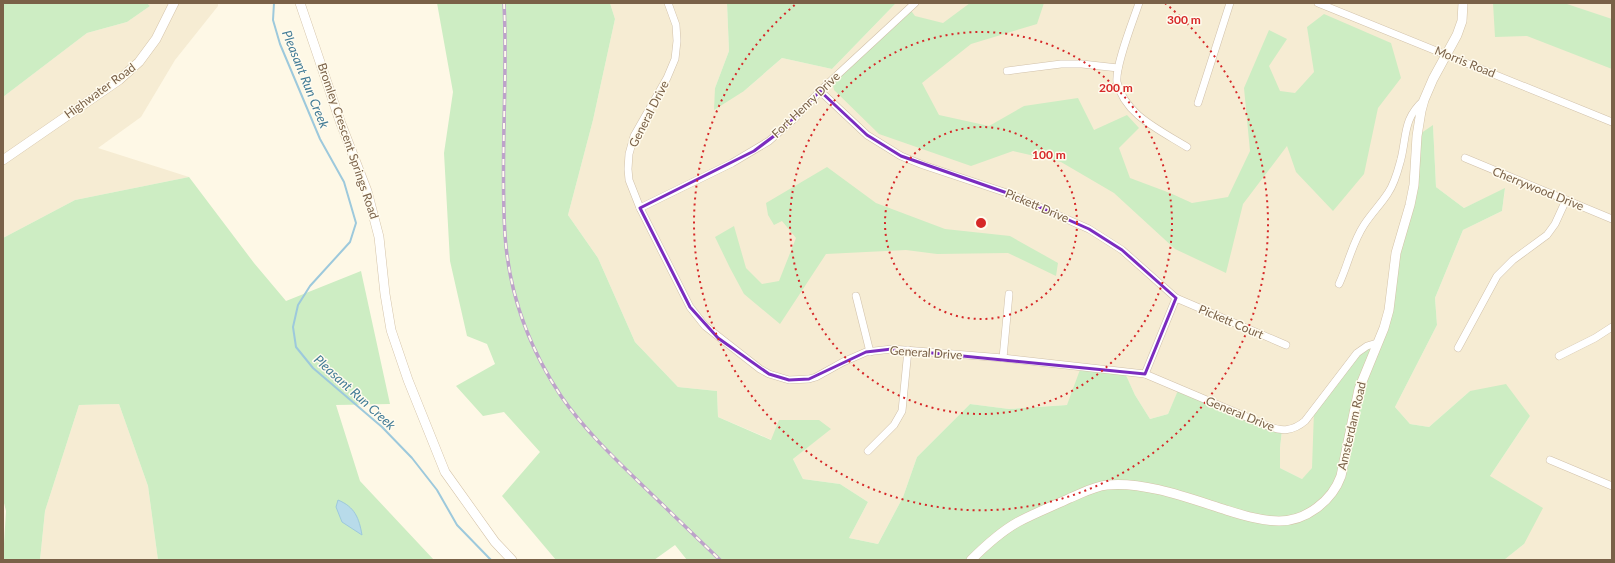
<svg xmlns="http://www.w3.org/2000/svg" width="1615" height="563" font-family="Lato,sans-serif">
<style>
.residential{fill:#f6ecd3}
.green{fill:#cdedc3}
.water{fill:#b8dbea;stroke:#9dc9dc}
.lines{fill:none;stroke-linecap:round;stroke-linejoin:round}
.stream{stroke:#9dc9dc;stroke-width:2}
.street-casing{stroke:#d1c1aa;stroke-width:8}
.secondary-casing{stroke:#d4c3a8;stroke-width:10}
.street{stroke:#fff;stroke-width:7}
.secondary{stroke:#fff;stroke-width:9}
.rail-casing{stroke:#bda2ca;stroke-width:3.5}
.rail{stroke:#fffbee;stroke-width:2;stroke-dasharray:6;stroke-linecap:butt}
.marked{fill:none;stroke:#7b2cbf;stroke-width:3;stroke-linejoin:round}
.ring{fill:none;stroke:#d62828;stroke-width:2;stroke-dasharray:2 4}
.labels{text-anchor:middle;stroke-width:3;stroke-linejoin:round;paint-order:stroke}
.street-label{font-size:12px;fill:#7a6148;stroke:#fffbee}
.water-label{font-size:13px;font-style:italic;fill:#427b96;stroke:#fffbee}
.centre{fill:#d62828;stroke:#fffbee;stroke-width:2}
.ring-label{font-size:12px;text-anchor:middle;font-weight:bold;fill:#d62828;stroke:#fffbee;stroke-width:3;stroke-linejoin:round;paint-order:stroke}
</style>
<rect width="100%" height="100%" fill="#fef8e6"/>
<g class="residential">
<path d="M147,3H218V6L175,60L141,117L98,148L189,177L75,200L3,238V97L87,33L127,22L150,6Z"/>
<path d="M610,3H727L729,51L715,88L744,91L782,58L832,69L896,3H1612V560H1504L1524,544L1490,476L1530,416L1470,391L1429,427L1410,424L1395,407L1437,325L1435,298L1463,230L1502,211L1505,189L1464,208L1436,187L1433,125L1414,185L1389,310L1312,469L1302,479L1280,468V448L1282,431L1179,389L1168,414L1150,419L1135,395L1124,372L1067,405L1009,409L970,404L917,457L903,497L878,544L849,538L868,502L840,484L803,479L793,459L830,429L772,440L718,417L717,391L678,387L635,342L598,258L568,215L593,120L615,19Z"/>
<path d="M119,404L148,486L158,560H40L45,511L79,405Z"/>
</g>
<g class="green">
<path d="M3,3H147L150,6L127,22L87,33L3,97Z"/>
<path d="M437,3H610L615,19L593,120L568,215L598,258L635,342L678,387L717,391L718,417L771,440L779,420H819L831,429L793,459L803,479L840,484L868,502L849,538L878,544L903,497L917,457L970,404L1009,409L1067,405L1081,367L1124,371L1135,395L1150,419L1168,414L1179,388L1282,430L1280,448V468L1302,479L1312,468L1314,411L1357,353L1377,343L1391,298L1410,205L1417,136L1433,125L1436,187L1464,208L1505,188L1502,211L1463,230L1435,298L1437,325L1395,407L1410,424L1429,427L1470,391L1506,384L1530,416L1490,476L1543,508L1524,544L1504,560H687L675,545L654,560H556L502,496L540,452L504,412L483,416L456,386L495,364L487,344L467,336L450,261L444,153L453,92Z"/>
<path d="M727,3H896L832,69L782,58L744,91L714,110L715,88L729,51Z"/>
<path d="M970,3H1044L1037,24L971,44L922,83L939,115L989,126L1024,106L1078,98L1094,130L1127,115L1139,128L1119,148L1130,178L1170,193L1192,203L1228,197L1250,151L1244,88L1269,30L1287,39L1269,66L1280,91L1295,93L1314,72L1307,27L1324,14L1391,43L1401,78L1378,108L1364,174L1333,211L1296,172L1287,146L1243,204L1226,273L1175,249L1114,193L1061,162L1013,151L971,166L879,134L834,90L832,80L909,8L915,16L943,23Z"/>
<path d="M1493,3H1564L1612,19V69L1527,36L1495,37Z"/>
<path d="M827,167L876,203L945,229L1010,236L1058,263L1056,276L1008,253L937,254L906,250L826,254L780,324L744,294L730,268L715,237L734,226L746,268L762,284L779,281L796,238L782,221L774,225L768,215L766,203Z"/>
<path d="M189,177L254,263L286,301L361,271L390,404L336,405L360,481L434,560H158L148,486L119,404L79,405L45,511L40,560H3L6,511L3,499V238L75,200Z"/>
</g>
<path class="water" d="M338,500C355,507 359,518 362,535L342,522L336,507Z"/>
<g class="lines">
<path class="stream" d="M274,3L273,20L280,44L320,139L344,182L356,223L350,242L310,286L298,305L293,327L296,347L313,368L382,427L412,458L437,490L457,525L491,560"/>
<defs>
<g id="street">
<path d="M668,3L676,25L677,41L675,59L667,78L634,136L629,154L628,169L629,180L640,208L690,307L705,326L760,369L769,374L789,380L809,379L816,377L843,362L866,352L892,349L1003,358L1145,374L1268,426C1282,432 1293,431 1305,421L1357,353L1367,346L1377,343"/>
<path d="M1139,3C1133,21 1115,66 1117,82C1120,95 1129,107 1138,115C1153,128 1171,137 1187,147"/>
<path d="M1318,3L1612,122"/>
<path d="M1007,71L1061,64H1082L1118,68"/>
<path d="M820,91L867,135L901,156L923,165L1010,194L1089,229L1122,250L1176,298L1286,345"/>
<path d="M1198,103L1230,3"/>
<path d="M1465,158L1612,219"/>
<path d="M640,208L732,163L769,141L795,118L820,91L915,3"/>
<path d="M1339,284C1348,265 1352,243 1364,225C1371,214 1381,204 1388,193C1395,183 1398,170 1401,159C1407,134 1403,119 1424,100"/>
<path d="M856,296L870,352"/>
<path d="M1458,348L1497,276L1513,260L1547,235L1555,224L1566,200"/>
<path d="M1559,356L1595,338L1612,327"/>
<path d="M1003,358L1009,294"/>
<path d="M1145,374L1176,298"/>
<path d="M868,451L894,425L902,411L908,350"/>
<path d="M1550,460L1612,486"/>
</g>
<g id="secondary">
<path d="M300,3L340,121L367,191L379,237L385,294L391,330L408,380L445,472L495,542L512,560"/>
<path d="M3,160L119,80L139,62L156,39L174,3"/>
<path d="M971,560C985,546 1000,532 1018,522C1035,513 1053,506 1070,498C1082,493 1095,486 1107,485C1144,481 1191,499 1226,510C1242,515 1261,521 1279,521C1306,521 1332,501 1341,476L1359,389L1384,328L1389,310L1396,253L1410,205L1414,185L1417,136L1421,111L1424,100L1433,79L1457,35L1462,21L1463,3"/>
</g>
</defs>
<use href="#street" class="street-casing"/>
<use href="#secondary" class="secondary-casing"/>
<use href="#street" class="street"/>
<use href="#secondary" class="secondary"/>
<defs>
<path id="rail" d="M504,3C508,80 500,158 505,235C509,293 529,348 561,396C583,428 612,456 640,483C667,509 693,534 720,560"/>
</defs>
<use href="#rail" class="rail-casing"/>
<use href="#rail" class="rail"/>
</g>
<path class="marked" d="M820,91L867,135L901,156L1010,194L1089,229L1122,250L1176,298L1145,374L892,349L866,352L809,379L789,380L769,374L718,338L690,307L640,208L754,151L782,130Z"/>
<g class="ring">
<circle cx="981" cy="223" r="96"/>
<circle cx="981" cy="223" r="191"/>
<path d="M1165 3A287 287 0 1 1 797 3"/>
</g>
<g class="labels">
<g class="street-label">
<text transform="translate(1465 62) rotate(22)" y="4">Morris Road</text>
<text transform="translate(100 91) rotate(-36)" y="4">Highwater Road</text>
<text transform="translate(806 105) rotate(-44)" y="4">Fort Henry Drive</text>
<text transform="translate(649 114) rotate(-63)" y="4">General Drive</text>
<text transform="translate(348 141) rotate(71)" y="4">Bromley Crescent Springs Road</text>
<text transform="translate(1538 189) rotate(22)" y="4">Cherrywood Drive</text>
<text transform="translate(1037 206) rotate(23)" y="4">Pickett Drive</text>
<text transform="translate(1231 322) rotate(23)" y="4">Pickett Court</text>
<text transform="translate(926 353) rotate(4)" y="4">General Drive</text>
<text transform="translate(1240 414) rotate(22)" y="4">General Drive</text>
<text transform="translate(1352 426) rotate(-77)" y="4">Amsterdam Road</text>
</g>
<g class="water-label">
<text transform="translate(306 79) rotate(68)" y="5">Pleasant Run Creek</text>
<text transform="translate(355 392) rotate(42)" y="5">Pleasant Run Creek</text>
</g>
</g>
<circle cx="981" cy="223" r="6" class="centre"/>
<g class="ring-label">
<text x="1184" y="24">300 m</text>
<text x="1116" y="92">200 m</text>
<text x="1049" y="159">100 m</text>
</g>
<rect width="1615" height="563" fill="none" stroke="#7a6148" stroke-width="8"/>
</svg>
